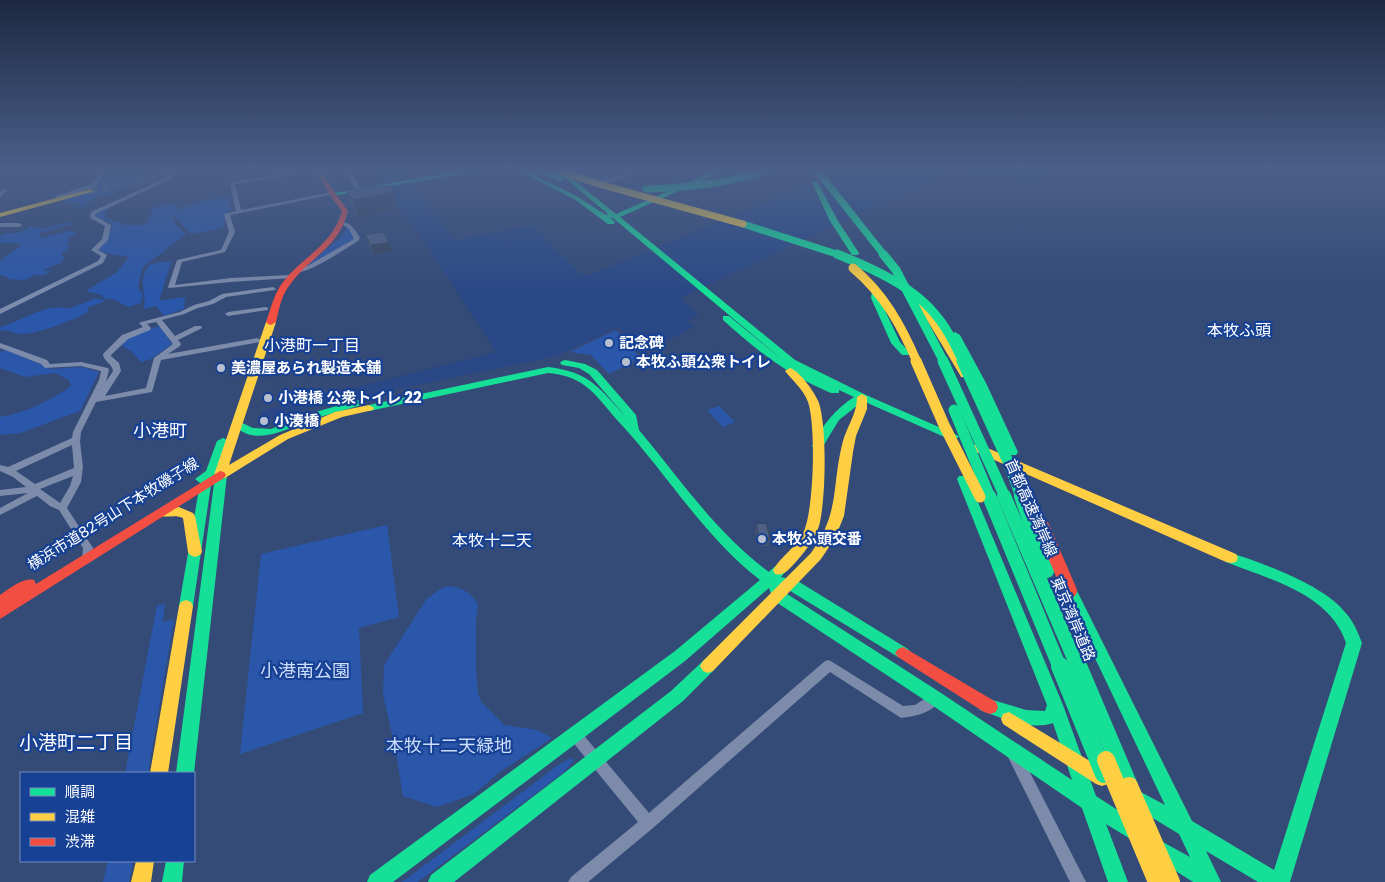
<svg xmlns="http://www.w3.org/2000/svg" width="1385" height="882" font-family="Poppins,'Noto Sans JP',sans-serif">
<style>
.green{fill:#2b57aa}
.water{fill:#2a4885}
.lines{fill:none;stroke-linecap:round;stroke-linejoin:round}
.secondary-tunnel{stroke:#52658b;stroke-width:8;stroke-dasharray:8 4;stroke-linecap:butt}
.street{fill:#7c8baa;fill-rule:evenodd}
.fast{fill:#16e098;fill-rule:evenodd}
.slow{fill:#ffcf43;fill-rule:evenodd}
.jam{fill:#f24e42;fill-rule:evenodd}
.fast-bridge-far4{stroke:#16e098;stroke-width:7}
.fast-bridge-far3{stroke:#16e098;stroke-width:9}
.fast-bridge-far2{stroke:#16e098;stroke-width:11}
.fast-bridge-far1{stroke:#16e098;stroke-width:14}
.fast-bridge{stroke:#16e098;stroke-width:18}
.slow-bridge-far3{stroke:#ffcf43;stroke-width:7}
.slow-bridge-far2{stroke:#ffcf43;stroke-width:9}
.slow-bridge-far1{stroke:#ffcf43;stroke-width:11}
.slow-bridge{stroke:#ffcf43;stroke-width:18}
.jam-bridge{stroke:#f24e42;stroke-width:14}
.wall{fill:#435372}
.shaded-wall{fill:#37445d}
.building{fill:#4e6185;stroke:#37445d}
.poi-dot{fill:#b8c0cf;stroke:#174194;stroke-width:2}
.labels{text-anchor:middle;stroke-width:4.5;stroke-linejoin:round;paint-order:stroke}
.poi-label{font-size:15px;font-weight:bold;fill:#fff;stroke:#174194;text-anchor:start}
.street-label{font-size:15px;fill:#fff;stroke:#174194}
.neighbourhood-label{font-size:16px;fill:#fff;stroke:#174194}
.quarter-label{font-size:18px;fill:#fff;stroke:#174194}
.near-park-label{font-size:18px;fill:#cedefc;stroke:#174194}
.near-neighbourhood-label{font-size:19px;fill:#fff;stroke:#174194}
</style>
<rect width="100%" height="100%" fill="#344a77"/>
<g class="green">
<path d="M111,169H126L121,174L123,180L94,190L126,181L124,174L128,169H140L138,174L144,182H133L123,186L127,187C120,190 113,189 107,193H116L112,195L99,196L83,205L87,207L74,208L83,203H68L62,200L90,191L85,189C103,183 99,176 111,169Z"/>
<path d="M228,197L232,209L226,213L223,228L191,234L175,217C185,200 210,200 228,197Z"/>
<path d="M174,203L180,208L173,218L177,226L186,234L143,267L138,287L143,295L141,303L128,307L115,300L103,298L102,295L86,291L117,272L129,257L103,253L98,250L106,242L112,226L111,223L95,216V214L103,209L109,208L103,217L125,225H145L154,207Z"/>
<path d="M71,222L72,224L39,233L41,238L68,231L77,233L69,237L68,239L70,241L66,245L71,246L62,253V256L65,258L59,264L42,270L52,271L44,275H35L24,280L8,279L9,277L0,275V261L21,245L18,243H0V236L6,233H18L30,227L46,228Z"/>
<path d="M348,226L356,239L305,267L340,238Z"/>
<path d="M160,262H171L159,301L185,297L184,309L164,316L156,306L144,309C147,290 137,283 149,265Z"/>
<path d="M96,298L106,301L87,308L89,311C76,320 39,333 23,334C15,334 8,330 0,330V327C22,322 45,302 68,309Z"/>
<path d="M159,326L172,344L151,359L141,362L131,351L121,345L130,337Z"/>
<path d="M616,330L641,358L609,374L591,355L570,352Z"/>
<path d="M6,350L51,369L81,367L99,372L80,411L20,433L0,435V417C25,413 50,401 71,386L69,380L55,373L25,377L0,368V352Z"/>
<path d="M719,406L735,422L723,427L707,410Z"/>
<path d="M387,525L399,617L359,628L363,713L240,754L261,554Z"/>
<path d="M448,586C463,588 469,591 478,604L476,622V670L478,693L481,702L504,725L537,730L552,738L500,772L474,794L437,807L403,796L395,747L383,695L384,665L426,600L440,589Z"/>
<path d="M165,604L163,622L174,619L148,773H125L157,605Z"/>
<path d="M571,758L574,760L563,773L418,882H402L557,766Z"/>
<path d="M108,861H133L129,882H103Z"/>
</g>
<g class="water">
<path d="M375,169H401L410,185L455,240L533,225L580,274L589,275L849,169H937L948,172L680,298L699,315L687,321L694,327L647,351H640L619,328H616L557,356L318,406L262,421L261,411L496,352L419,234L396,204Z"/>
<path d="M942,169H1054L1039,180Z"/>
</g>
<g class="lines">
<path class="secondary-tunnel" d="M90,191L186,169"/>
<g class="street">
<path d="M9,169V170L0,172V170Z"/>
<path d="M103,169H108L96,186L60,198L59,201L54,200L56,196L92,184Z"/>
<path d="M177,169H183L165,182L95,214V216L111,225L108,240L98,250L107,255L103,263L0,314V309L98,261L101,256L91,250L102,239L105,226L90,218L91,212L161,180Z"/>
<path d="M313,169L320,170L235,184L241,210L332,192L335,194L230,215L235,232L225,252L182,262L175,285L231,278L290,275L292,276V278L231,282L169,288L168,287L177,260L221,250L229,232L224,214L236,211L230,182Z"/>
<path d="M345,169H350L361,190L360,191L355,190Z"/>
<path d="M635,169H642C629,176 606,187 592,181L594,180L610,179Z"/>
<path d="M3,189L8,190L0,197V192Z"/>
<path d="M342,222C351,222 356,231 360,238L358,241C343,250 309,274 293,273V271L309,265L354,239L349,229L342,224Z"/>
<path d="M0,223H19L22,225L19,227H0Z"/>
<path d="M273,287L276,289L275,290L226,297L213,304L198,308L184,314L162,320L175,336L195,326H201L202,328L178,340L181,344L180,346L168,354L257,338L261,340L260,342L161,360L152,392L96,402L81,432L80,442L83,467L81,482L67,508L93,548L91,562L87,563L83,562L82,559L83,548L59,510L50,506L37,496L0,515V508L28,493L0,496V490L26,487L13,477L0,471V465L8,467L72,438L73,432L99,380L101,371L81,366L45,368L41,364L0,348V343L47,360L50,364L81,362L108,368L109,370L106,382L113,371C112,363 103,361 103,354L122,335L143,327L139,323L141,322L180,312L194,305L209,301L222,294ZM156,322L173,344L154,358L146,388L105,396L121,371L119,363L111,356V355L128,339L150,330L151,328L147,324ZM72,445L74,468L35,484L16,471ZM73,476L70,486L60,503L40,489Z"/>
<path d="M266,307L268,308V310L228,316L225,314L228,312Z"/>
<path d="M829,660L903,706L915,705L935,692L939,694L941,698C934,713 915,716 901,718L830,672L653,828L588,882H568L571,877L638,822L571,740L569,736L571,732L576,730L581,732L649,813L825,661Z"/>
<path d="M1014,749L1019,751L1086,882H1070L1007,755L1009,751Z"/>
</g>
<g class="fast">
<path d="M472,169H489L332,196L329,194Z"/>
<path d="M515,169H523L578,197L606,215L608,214L560,174V172H564L616,214L719,169H728L620,217L795,360L866,395L957,435L959,437L953,440L949,439L863,401L839,420L822,448H814L812,446C822,426 835,409 854,397L839,390V393H831C789,376 756,350 723,320V316H729L784,361L613,218H610L615,222L614,224H608L574,199Z"/>
<path d="M815,181L818,183L838,221L859,253L858,255H852L830,221L812,183Z"/>
<path d="M876,288L880,291L879,298L900,342L910,353L908,355H902L891,343L871,298L872,291Z"/>
<path d="M955,332L960,335L986,383L1018,452L1016,455H1008L1006,452L976,383L950,335Z"/>
<path d="M565,360L585,364L597,370L636,415L639,430C680,479 717,534 769,572C774,567 777,564 785,566L787,570L781,577L796,580L908,649L911,653L908,657L903,659L898,657L787,589L781,587L784,592L941,693L1072,780L1053,723C1028,731 1003,718 980,710L978,705L980,700L986,698L1026,710L1045,711L1047,705L957,479L959,476H967L1063,705L1096,796L1139,824L1141,831L1139,838L1132,840L1106,824L1128,882H1108L1082,808L929,703L773,600L769,588L685,661L393,882H367L370,875L675,651L760,580C703,536 666,472 618,421C607,409 597,394 584,385C573,377 561,374 548,373L369,411L364,408L369,405L548,367C590,372 599,388 626,417L589,374L579,368L562,365L560,363L562,361Z"/>
<path d="M358,400L363,403L362,405C345,410 329,414 313,419C288,428 255,449 233,424L238,421L253,428L271,429L305,415Z"/>
<path d="M223,438L229,441L217,472H225L227,475L194,773H176L215,476L211,485L193,606L191,610L186,612L181,610L179,606L200,483L195,479L206,471L217,441Z"/>
<path d="M1231,553C1263,563 1322,585 1343,610C1353,620 1357,630 1362,643L1290,882H1258L1206,851L1221,882H1193L1154,857L1152,850L1154,843L1161,841L1190,857L1179,834L1133,806L1130,800L1133,794L1139,791L1165,805L1063,591L1065,587L1070,586L1075,587L1192,821L1274,870L1346,643C1330,594 1269,579 1226,562L1224,558L1226,554Z"/>
<path d="M708,659L713,661L716,666L713,671L683,701L454,882H428L431,875L671,691L703,661Z"/>
<path d="M166,861H184L182,882H162Z"/>
</g>
<g class="slow">
<path d="M90,189L93,191L92,192L0,217V213Z"/>
<path d="M919,297L923,300L970,375L969,377H961L960,375L915,300Z"/>
<path d="M271,319L276,322L229,465L280,435L335,412L369,405L374,408L373,410L342,417L288,439L225,478H216L214,475L266,322Z"/>
<path d="M790,368C800,371 815,393 819,403C827,428 826,500 819,526C814,541 804,553 794,564C788,570 784,576 775,574L773,570C781,556 797,547 804,531C814,508 816,425 808,402C803,389 793,381 785,371Z"/>
<path d="M862,394L867,397V409L856,436L853,452L844,516L835,538L821,559L713,671L708,673L703,671L700,666L703,661L811,553C841,511 831,486 843,441C847,426 857,414 857,397Z"/>
<path d="M978,444L1236,554L1238,558L1236,562L1231,563L1226,562L974,451L972,448L974,445Z"/>
<path d="M179,507L193,513L195,516L202,552L200,555L195,557L190,555L188,552L183,518C175,514 168,518 160,516L158,513L160,510Z"/>
<path d="M186,600L191,602L193,606L168,773H150L179,606L181,602Z"/>
<path d="M1009,712L1108,772L1111,778L1108,784L1102,786L1096,784L1003,724L1001,719L1003,714Z"/>
<path d="M136,861H154L151,882H131Z"/>
</g>
<g class="jam">
<path d="M315,169H321L335,193L348,211C339,248 309,257 289,286C281,296 279,310 276,322L271,325L268,324L266,322C271,308 274,294 283,282C303,256 332,246 342,211L329,194Z"/>
<path d="M220,471L224,472L226,475L224,478L0,619V595C9,589 23,577 34,580L36,584Z"/>
<path d="M903,647L996,702L998,707L996,712L990,714L984,712L898,657L895,653L898,649Z"/>
</g>
<g class="fast-bridge-far4">
<path d="M536,169L560,178"/>
<path d="M816,169L884,255"/>
<path d="M646,189C689,188 730,183 771,169"/>
<path d="M743,224L840,255"/>
</g>
<g class="fast-bridge-far3">
<path d="M837,254C872,268 915,287 938,318C949,331 956,347 963,362"/>
<path d="M883,254L896,270L944,362"/>
</g>
<g class="fast-bridge-far2">
<path d="M943,361L1005,497"/>
<path d="M962,361L1010,466L1021,497"/>
<path d="M954,410L990,497"/>
</g>
<g class="fast-bridge-far1">
<path d="M989,496L1060,668"/>
<path d="M1004,496L1078,668"/>
<path d="M1021,496L1047,571"/>
</g>
<g class="fast-bridge">
<path d="M1060,666L1104,774"/>
<path d="M1078,666L1129,786"/>
</g>
<path class="slow-bridge-far3" d="M552,169L599,184L743,224"/>
<path class="slow-bridge-far2" d="M853,268C884,294 901,325 917,362"/>
<path class="slow-bridge-far1" d="M916,361L944,425L980,497"/>
<g class="slow-bridge">
<path d="M1106,760L1157,882"/>
<path d="M1129,786L1171,882"/>
</g>
<path class="jam-bridge" d="M1042,526L1070,591"/>
</g>
<g class="wall">
<path d="M347,191L398,209L358,218L352,208Z"/>
<path d="M365,235L392,251L374,255L368,244Z"/>
<path d="M756,524L770,538L769,546H759L755,532Z"/>
</g>
<g class="shaded-wall">
<path d="M435,169H447V170L436,172Z"/>
<path d="M394,192L398,209L358,218L353,200Z"/>
<path d="M389,242L392,251L374,255L371,245Z"/>
</g>
<g class="building">
<path d="M389,185L394,192L353,200L347,191Z"/>
<path d="M383,232L389,242L371,245L365,235Z"/>
<path d="M766,523L770,538H759L756,524Z"/>
</g>
<linearGradient id="sky" x2="0" y2="1"><stop stop-color="#1d2941"/><stop offset="0.58" stop-color="#4a608a"/><stop offset="1" stop-color="#4a608a" stop-opacity="0"/></linearGradient>
<rect width="1385" height="293" fill="url(#sky)"/>
<g class="poi-dot">
<circle cx="609" cy="343" r="5"/>
<circle cx="626" cy="362" r="5"/>
<circle cx="221" cy="368" r="5"/>
<circle cx="268" cy="398" r="5"/>
<circle cx="264" cy="421" r="5"/>
<circle cx="762" cy="539" r="5"/>
</g>
<g class="labels">
<g class="poi-label">
<text x="619" y="348">記念碑</text>
<text x="636" y="367">本牧ふ頭公衆トイレ</text>
<text x="231" y="373">美濃屋あられ製造本舗</text>
<text x="278" y="403">小港橋 公衆トイレ 22</text>
<text x="274" y="426">小湊橋</text>
<text x="772" y="544">本牧ふ頭交番</text>
</g>
<g class="street-label">
<text transform="translate(1031 508) rotate(66)" y="5">首都高速湾岸線</text>
<text transform="translate(113 514) rotate(-32)" y="5">横浜市道82号山下本牧磯子線</text>
<text transform="translate(1073 619) rotate(67)" y="5">東京湾岸道路</text>
</g>
<g class="neighbourhood-label">
<text x="1239" y="336">本牧ふ頭</text>
<text x="312" y="351">小港町一丁目</text>
<text x="492" y="546">本牧十二天</text>
</g>
<g class="quarter-label">
<text x="160" y="437">小港町</text>
</g>
<g class="near-park-label">
<text x="305" y="677">小港南公園</text>
<text x="449" y="752">本牧十二天緑地</text>
</g>
<g class="near-neighbourhood-label">
<text x="76" y="749">小港町二丁目</text>
</g>
</g>
<rect x="20" y="772" width="175" height="90" fill="#174194" stroke="#748dbf"/>
<rect x="30" y="788" width="25" height="8" fill="#16e098" stroke="#748dbf"/>
<text x="65" y="797" font-size="15" fill="#ffffff">順調</text>
<rect x="30" y="813" width="25" height="8" fill="#ffcf43" stroke="#748dbf"/>
<text x="65" y="822" font-size="15" fill="#ffffff">混雑</text>
<rect x="30" y="838" width="25" height="8" fill="#f24e42" stroke="#748dbf"/>
<text x="65" y="847" font-size="15" fill="#ffffff">渋滞</text>
</svg>
